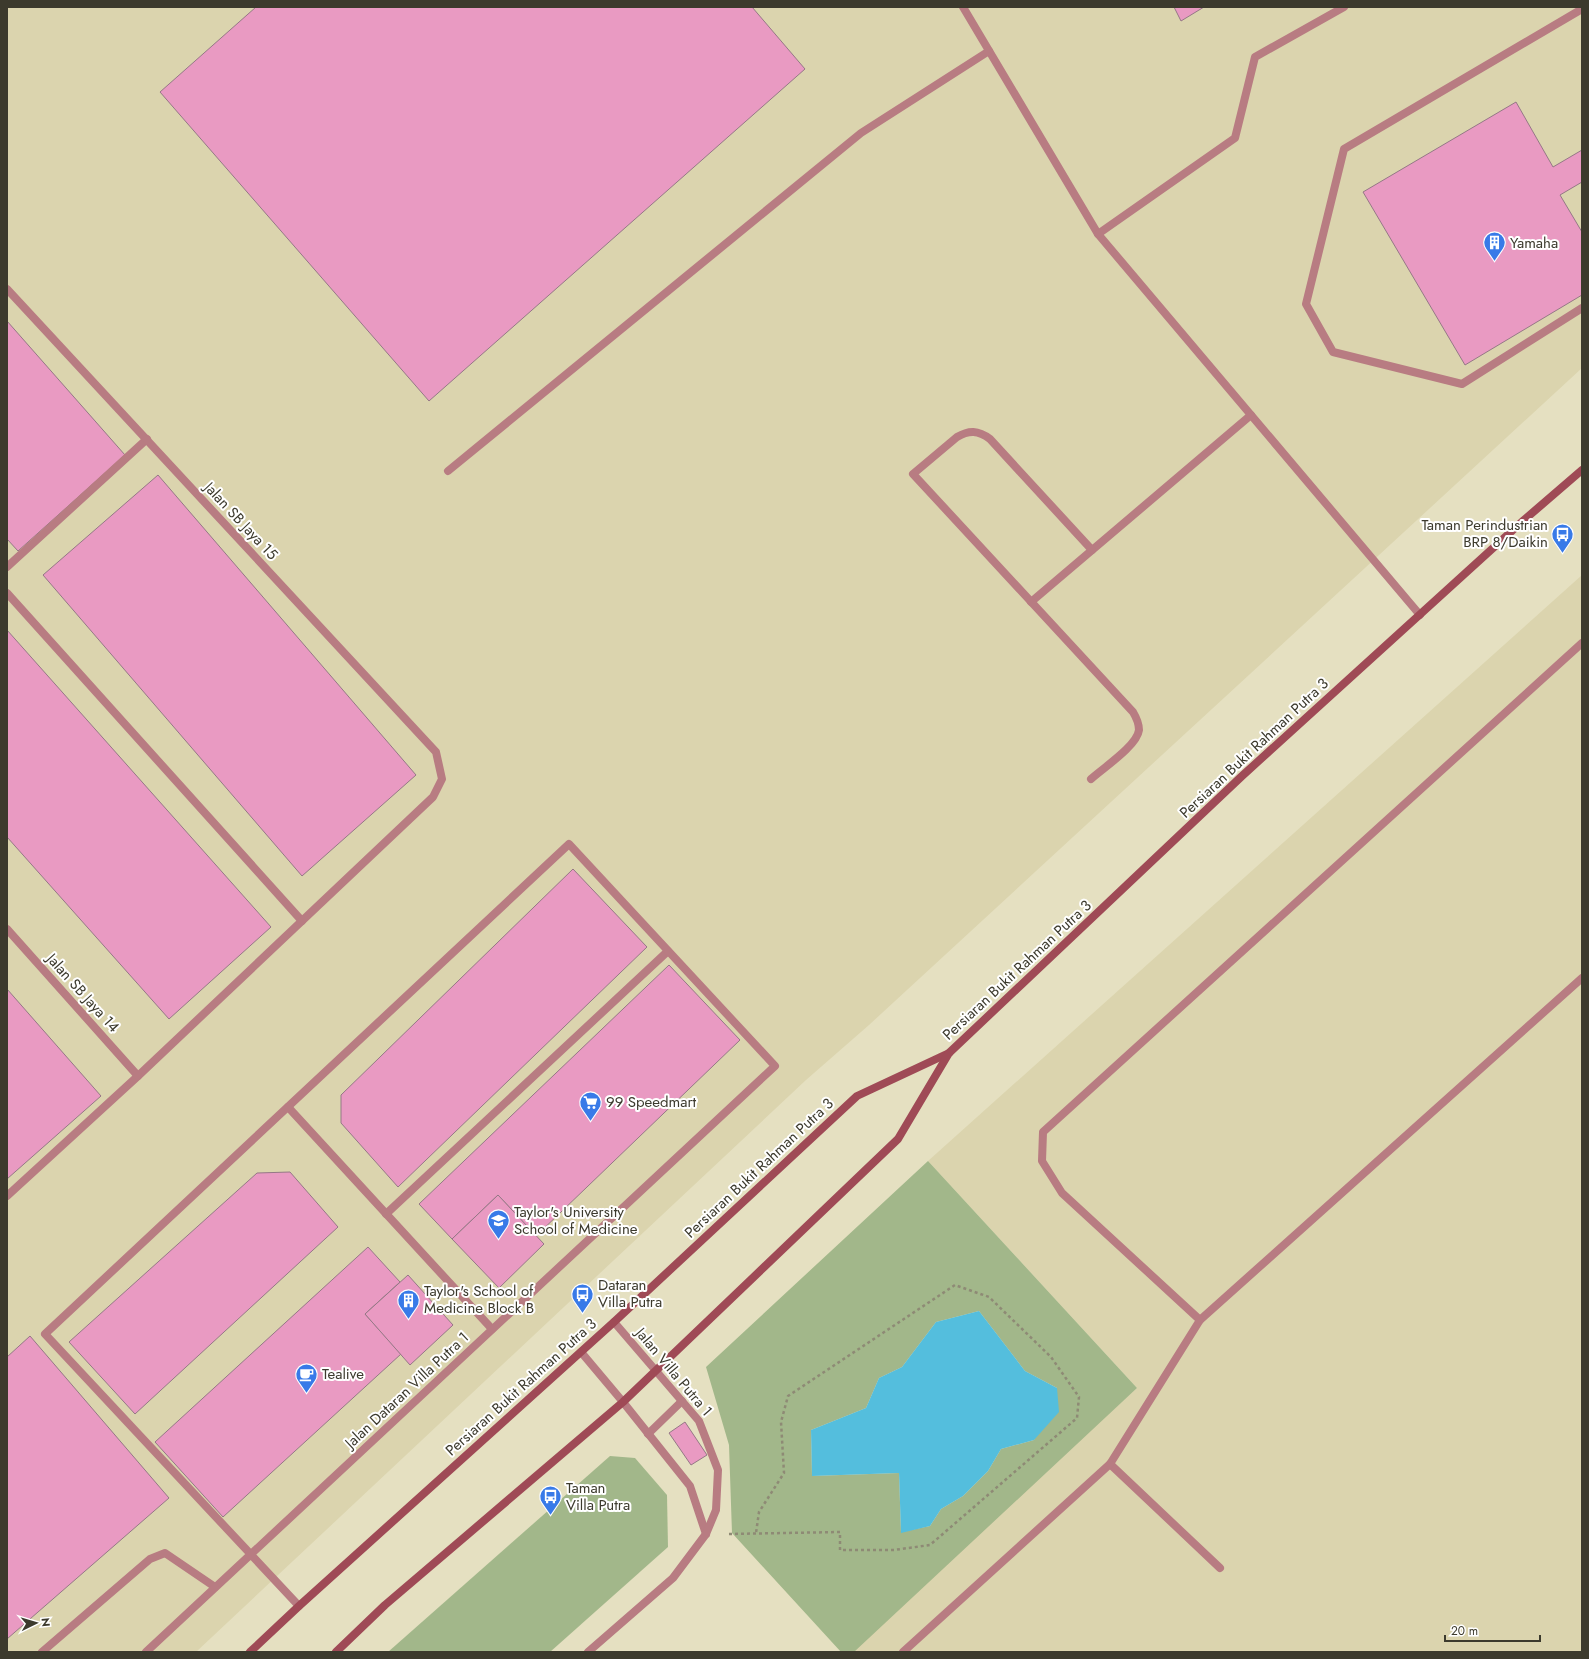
<svg xmlns="http://www.w3.org/2000/svg" width="1589" height="1659" font-family="Jost,sans-serif">
<style>
.built{fill:#dbd4ae}
.green{fill:#a2b78a;fill-rule:evenodd}
.water{fill:#54bedd}
.building{fill:#e99ac2;stroke:#957886}
.lines{fill:none;stroke-linecap:round;stroke-linejoin:round}
.path{stroke:#8e8a75;stroke-width:2.5;stroke-dasharray:3 3;stroke-linecap:butt}
.service{stroke:#b87c82;stroke-width:8}
.minor{stroke:#b87c82;stroke-width:8}
.secondary{stroke:#9f4a56;stroke-width:8}
.labels{text-anchor:middle;stroke-width:4;stroke-linejoin:round;paint-order:stroke}
.poi-label{font-size:15px;fill:#3c3a2d;stroke:#fff;text-anchor:start}
.street-label{font-size:15px;fill:#3c3a2d;stroke:#fff}
</style>
<rect width="100%" height="100%" fill="#e5e0c1"/>
<g class="built">
<path d="M7,7H1582V368L869,1025L806,1080L196,1652H7Z"/>
<path d="M1582,575V1652H845L1137,1388L928,1161Z"/>
</g>
<g class="green">
<path d="M928,1161L1137,1388L854,1652H841L732,1533L729,1445L706,1367ZM979,1311L1025,1371L1057,1388L1034,1440L1001,1449L988,1471L963,1496L941,1509L930,1526L901,1532L899,1473L812,1476L811,1430L866,1408L879,1378L902,1367L936,1322Z"/>
<path d="M610,1456L635,1458L667,1495L668,1547L550,1652H388Z"/>
</g>
<path class="water" d="M979,1311L1025,1371L1057,1388L1059,1412L1034,1440L1001,1449L988,1471L963,1496L941,1509L930,1526L901,1533L899,1473L812,1476L811,1430L866,1408L879,1378L902,1367L936,1322Z"/>
<g class="building">
<path d="M256,7H752L805,69L429,401L160,92Z"/>
<path d="M1174,7H1204L1181,21Z"/>
<path d="M1516,102L1553,167L1582,150V182L1560,195L1582,232V295L1465,365L1363,192Z"/>
<path d="M7,321L125,455L18,551L7,539Z"/>
<path d="M158,475L416,775L302,876L43,575Z"/>
<path d="M7,630L271,927L169,1019L7,837Z"/>
<path d="M573,869L647,947L398,1187L341,1123V1095Z"/>
<path d="M669,965L740,1040L536,1236L498,1195L452,1239L419,1204Z"/>
<path d="M7,989L101,1096L7,1179Z"/>
<path d="M290,1172L338,1227L135,1414L69,1342L257,1173Z"/>
<path d="M498,1195L544,1244L499,1288L452,1239Z"/>
<path d="M368,1247L400,1282L365,1314L401,1354L223,1517L155,1442Z"/>
<path d="M408,1275L453,1325L410,1365L365,1314Z"/>
<path d="M30,1336L169,1498L7,1639V1357Z"/>
<path d="M685,1422L707,1455L691,1465L669,1433Z"/>
</g>
<g class="lines">
<path class="path" d="M729,1534L840,1532V1550H894L930,1545L1077,1418L1079,1397L1051,1357L989,1297L955,1285L788,1396L781,1422L784,1473L759,1512L756,1533"/>
<g class="service">
<path d="M963,7L1098,234L1420,615"/>
<path d="M1582,9L1344,149L1306,304L1333,352L1462,384L1582,308"/>
<path d="M1098,234L1235,138L1255,57L1344,7"/>
<path d="M448,471L861,133L989,51"/>
<path d="M7,567L147,439"/>
<path d="M7,593L302,921"/>
<path d="M1031,602L1251,415"/>
<path d="M1091,779C1103,768 1137,746 1139,730C1139,723 1136,717 1133,712L913,474L957,437C969,430 978,430 990,439L1092,550"/>
<path d="M386,1214L668,951"/>
<path d="M1200,1320L1582,978"/>
<path d="M648,1434L682,1401"/>
<path d="M1220,1568L1110,1464L1200,1320L1062,1193L1042,1161L1043,1132L1582,643"/>
<path d="M42,1652L150,1559L165,1553L215,1587"/>
<path d="M903,1652L1110,1464"/>
</g>
<g class="minor">
<path d="M7,289L436,752L442,779L433,797L138,1076L7,1196"/>
<path d="M7,929L138,1076"/>
<path d="M288,1107L492,1329"/>
<path d="M581,1352L623,1402L690,1486L706,1534"/>
<path d="M146,1652L775,1066L569,844L45,1334L299,1606"/>
<path d="M588,1652L673,1578L706,1534L716,1510L718,1470L699,1421L614,1322"/>
</g>
<g class="secondary">
<path d="M250,1652L299,1606L614,1322L857,1096L949,1053"/>
<path d="M336,1652L385,1605L623,1402L898,1139L949,1053L1242,776L1524,520L1582,470"/>
</g>
</g>
<defs>
<symbol id="building-pin" viewBox="-11 -11 22 30"><path d="M0 17L-7.5 6A9.5 9.5 0 1 1 7.5 6Z" fill="#387ae8" stroke="#fff"/><path d="M-4-6H4V6H1V3H-1V6H-4ZM-2.5-4.3h1.7v1.8h-1.7ZM.8-4.3h1.7v1.8H.8ZM-2.5-1h1.7V.8h-1.7ZM.8-1h1.7V.8H.8Z" fill="#fff"/></symbol>
<symbol id="bus-pin" viewBox="-11 -11 22 30"><path d="M0 17L-7.5 6A9.5 9.5 0 1 1 7.5 6Z" fill="#387ae8" stroke="#fff"/><path d="M-5-6H5V4H4V6H2V4H-2V6H-4V4H-5ZM-3.5-4V0h7V-4ZM-3.5 1.2v1.5H-2V1.2ZM2 1.2v1.5H3.5V1.2Z" fill="#fff"/></symbol>
<symbol id="supermarket-pin" viewBox="-11 -11 22 30"><path d="M0 17L-7.5 6A9.5 9.5 0 1 1 7.5 6Z" fill="#387ae8" stroke="#fff"/><path d="M-6-5.5h2.5l.6 2H6L4.5 2H-2.5L-4.4-4H-6ZM-1.5 3.2a1.3 1.3 0 1 0 .1 0ZM3 3.2a1.3 1.3 0 1 0 .1 0Z" fill="#fff"/></symbol>
<symbol id="university-pin" viewBox="-11 -11 22 30"><path d="M0 17L-7.5 6A9.5 9.5 0 1 1 7.5 6Z" fill="#387ae8" stroke="#fff"/><path d="M0-5L7-2L0 1L-7-2ZM-4 1L0 2.5L4 1V4Q0 6-4 4Z" fill="#fff"/></symbol>
<symbol id="cafe-pin" viewBox="-11 -11 22 30"><path d="M0 17L-7.5 6A9.5 9.5 0 1 1 7.5 6Z" fill="#387ae8" stroke="#fff"/><path d="M-5.5-4.5H6V0H3Q3 3.5 0 3.5H-2.5Q-5.5 3.5-5.5 0ZM3-3.2v2h1.7v-2ZM-6 4.5H4V6H-6Z" fill="#fff"/></symbol>
</defs>
<g fill-rule="evenodd">
<use href="#building-pin" x="1482" y="230" width="25" height="34"/>
<use href="#bus-pin" x="1550" y="522" width="25" height="34"/>
<use href="#supermarket-pin" x="578" y="1090" width="25" height="34"/>
<use href="#university-pin" x="486" y="1208" width="25" height="34"/>
<use href="#bus-pin" x="570" y="1282" width="25" height="34"/>
<use href="#building-pin" x="396" y="1288" width="25" height="34"/>
<use href="#cafe-pin" x="294" y="1362" width="25" height="34"/>
<use href="#bus-pin" x="538" y="1484" width="25" height="34"/>
</g>
<g class="labels">
<g class="poi-label">
<text x="1510" y="248">Yamaha</text>
<text x="1548" y="530" text-anchor="end">Taman Perindustrian<tspan x="1548" dy="17">BRP 8/Daikin</tspan></text>
<text x="606" y="1107">99 Speedmart</text>
<text x="514" y="1217">Taylor's University<tspan x="514" dy="17">School of Medicine</tspan></text>
<text x="598" y="1290">Dataran<tspan x="598" dy="17">Villa Putra</tspan></text>
<text x="424" y="1296">Taylor's School of<tspan x="424" dy="17">Medicine Block B</tspan></text>
<text x="322" y="1379">Tealive</text>
<text x="566" y="1493">Taman<tspan x="566" dy="17">Villa Putra</tspan></text>
</g>
<g class="street-label">
<text transform="translate(241 521) rotate(47)" y="5">Jalan SB Jaya 15</text>
<text transform="translate(1254 748) rotate(-43)" y="5">Persiaran Bukit Rahman Putra 3</text>
<text transform="translate(1017 970) rotate(-43)" y="5">Persiaran Bukit Rahman Putra 3</text>
<text transform="translate(83 993) rotate(48)" y="5">Jalan SB Jaya 14</text>
<text transform="translate(759 1168) rotate(-43)" y="5">Persiaran Bukit Rahman Putra 3</text>
<text transform="translate(674 1372) rotate(50)" y="5">Jalan Villa Putra 1</text>
<text transform="translate(521 1387) rotate(-42)" y="5">Persiaran Bukit Rahman Putra 3</text>
<text transform="translate(407 1390) rotate(-43)" y="5">Jalan Dataran Villa Putra 1</text>
</g>
</g>
<rect width="1589" height="1659" fill="none" stroke="#3c3a2d" stroke-width="16"/>
<g transform="translate(36 1623) rotate(85)" stroke="#ffffff" stroke-width="3" paint-order="stroke">
<path d="M0-3L7 15L0 10L-7 15Z" fill="#3c3a2d"/>
<text y="-6" font-size="11" font-weight="bold" text-anchor="middle" fill="#3c3a2d">N</text>
</g>
<path d="M1445 1635v6h95v-6" fill="none" stroke="#3c3a2d" stroke-width="2"/>
<text x="1451" y="1635" font-size="12" fill="#3c3a2d" stroke="#ffffff" stroke-width="3" paint-order="stroke">20 m</text>
</svg>
